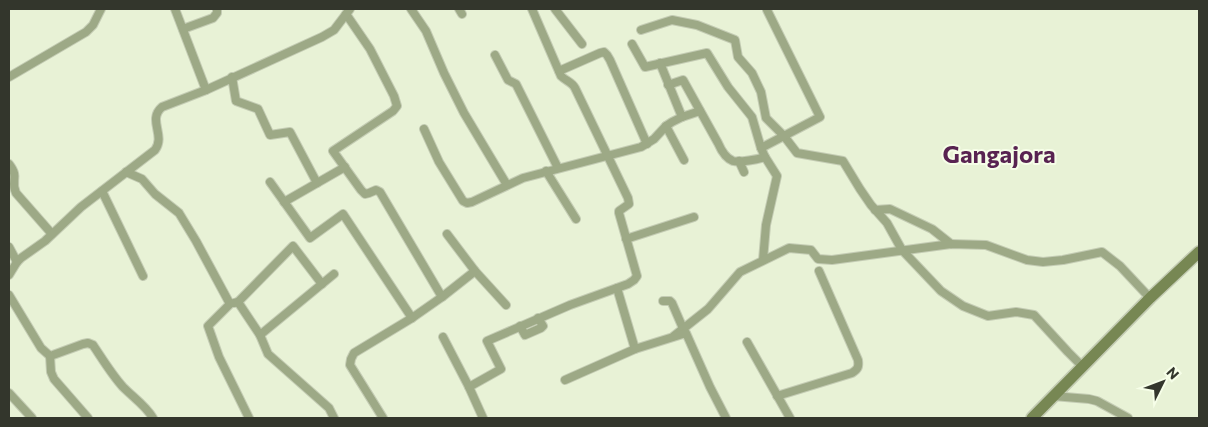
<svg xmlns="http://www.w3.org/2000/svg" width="1208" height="427" font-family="Commissioner,sans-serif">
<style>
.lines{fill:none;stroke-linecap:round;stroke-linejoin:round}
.street-casing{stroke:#c4ccb4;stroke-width:10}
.secondary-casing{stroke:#c4ccb4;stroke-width:14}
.street{stroke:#9da986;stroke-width:8}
.secondary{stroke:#778753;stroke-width:11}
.labels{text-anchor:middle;stroke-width:4;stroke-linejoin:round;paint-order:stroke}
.district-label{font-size:24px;font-weight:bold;fill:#582351;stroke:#f6fee8}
</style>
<rect width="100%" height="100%" fill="#e8f2d6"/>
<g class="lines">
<defs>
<g id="street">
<path d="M175,9L206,90"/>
<path d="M411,9L426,31L444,73L464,113L507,185"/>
<path d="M459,9L462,14"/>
<path d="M555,9L582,44"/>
<path d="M346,14L370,49L394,96L397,106L393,111L333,151L361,190L365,194L369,193L376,190L380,192L442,297"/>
<path d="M183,29L213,18L217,13V9"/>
<path d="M641,30L672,20L697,25L735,40L738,57L752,73L761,92L766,118L784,136L797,153L843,161L860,189L871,205L887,223L902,250L941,291L963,306L988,316L1016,312L1034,315L1068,352L1082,366"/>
<path d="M632,44L645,67L707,53L728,87L752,117L761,148L765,157C758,159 740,163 733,161C725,158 721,150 718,143L683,80L668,85"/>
<path d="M495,55L508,80L516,84L558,168"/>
<path d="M660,63L682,117L700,111"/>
<path d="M559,71L600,53L604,52L607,55L610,60L647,144"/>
<path d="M9,77L86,32L93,25L101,9"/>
<path d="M232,77L236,101L258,109L270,135L290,132L317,183"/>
<path d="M666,126L684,160"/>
<path d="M424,129L439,162L463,201L467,203L472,202L523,178L641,147L654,139L666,126L672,122L682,117"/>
<path d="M761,148L820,117L767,10"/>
<path d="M739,161L744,172"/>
<path d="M9,164C20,178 10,180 16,193L52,234"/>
<path d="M546,171L576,219"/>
<path d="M126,172L142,179L155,194L179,213L196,241L230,304L208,326L219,357L249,418"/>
<path d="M270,182L310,238L343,214L412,318"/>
<path d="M102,191L143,276"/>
<path d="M284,202L345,167"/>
<path d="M875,210L890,209L932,229L951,244"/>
<path d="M447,234L475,271L506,305"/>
<path d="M626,239L694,217"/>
<path d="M9,247L17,262"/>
<path d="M763,260L766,225L777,176L765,157"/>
<path d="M9,275L17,262L21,258L45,241L81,207L155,150C166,135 147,120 162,107L206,90L322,37L334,30L350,9"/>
<path d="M617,288L635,349"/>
<path d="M9,295L41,348L50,356L53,355L83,344L88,343L93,345C103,360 112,375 123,387C134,398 146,406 153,418"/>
<path d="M663,301H670L672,303L685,333"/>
<path d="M238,302L260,335L268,354L329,408L334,418"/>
<path d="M234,303L238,302L293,246L322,284"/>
<path d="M520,326L525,335L541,328L543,326L538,318"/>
<path d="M260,335L334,274"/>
<path d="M674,336L708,309L740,272L789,248L811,250L818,259L832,260L951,244L986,245L1027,260L1043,262L1063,260L1102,252L1120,266L1150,298"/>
<path d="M443,337L469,387"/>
<path d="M747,342L790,418"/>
<path d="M50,356L51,372L54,379L88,418"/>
<path d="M565,380L635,349L686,333L710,387L726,418"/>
<path d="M9,393L32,418"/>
<path d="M777,396L852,373C858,369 859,367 858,360L819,271"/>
<path d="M1053,396L1089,399L1097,401L1128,418"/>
<path d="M383,418L350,365L351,359L354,353L412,318L442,297L475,271"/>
<path d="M483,418L469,387L501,369L487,341L570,305L628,284L634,280L637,276L619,213V211L629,204L628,198L575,88C572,82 566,81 561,76L532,9"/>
</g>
<path id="secondary" d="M1032,418L1150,298L1199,252"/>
</defs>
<use href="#street" class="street-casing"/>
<use href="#secondary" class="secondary-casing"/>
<use href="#street" class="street"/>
<use href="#secondary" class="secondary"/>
</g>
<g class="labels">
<g class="district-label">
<text x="999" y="163">Gangajora</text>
</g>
</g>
<rect width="1208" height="427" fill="none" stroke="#33362c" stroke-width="20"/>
<g transform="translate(1163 382) rotate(48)" stroke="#f6fee8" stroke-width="4" paint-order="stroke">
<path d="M0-4L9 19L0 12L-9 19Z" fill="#33362c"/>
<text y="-8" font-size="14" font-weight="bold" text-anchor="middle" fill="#33362c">N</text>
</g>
</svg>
